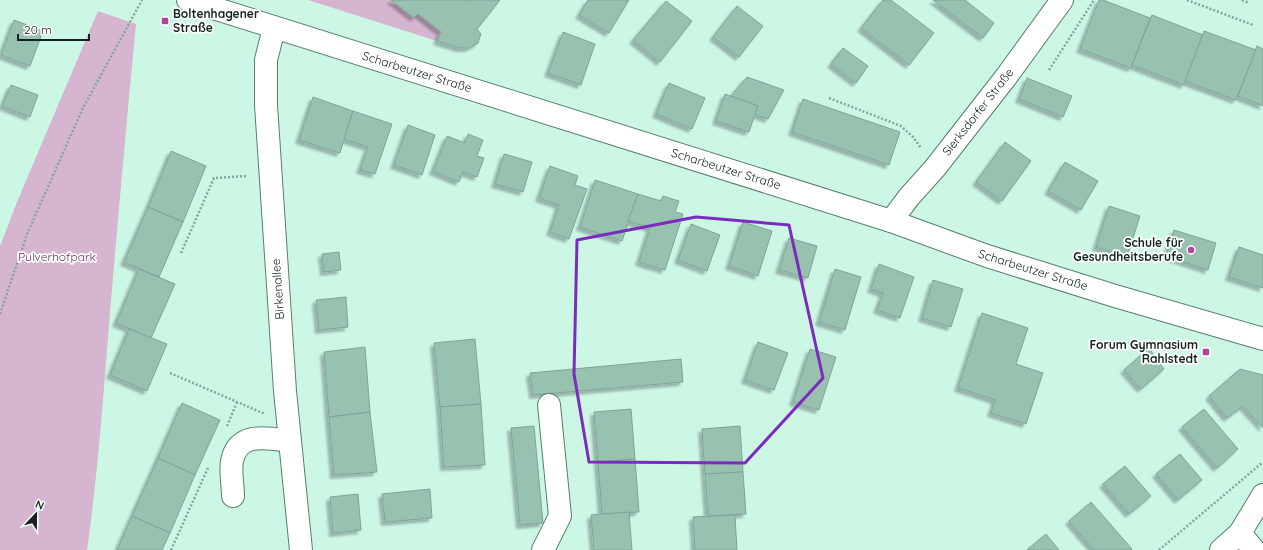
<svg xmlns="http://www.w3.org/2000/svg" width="1263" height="550" font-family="Quicksand,sans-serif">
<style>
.green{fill:#d5b5cf}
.building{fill:#99c1b0;stroke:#7ea595;filter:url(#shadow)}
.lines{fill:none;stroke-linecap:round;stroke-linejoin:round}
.minor-casing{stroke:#587e6f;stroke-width:24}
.major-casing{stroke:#587e6f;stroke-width:24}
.path{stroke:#86a699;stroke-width:2.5;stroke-dasharray:2 2;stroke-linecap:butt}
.minor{stroke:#fff;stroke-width:22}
.major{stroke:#fff;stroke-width:22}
.marked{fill:none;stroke:#7b2cbf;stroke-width:3;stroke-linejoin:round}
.poi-dot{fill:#b043a2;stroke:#fff;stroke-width:1.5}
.labels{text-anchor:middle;stroke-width:3.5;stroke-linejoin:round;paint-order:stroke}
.poi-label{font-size:12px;font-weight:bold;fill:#13231d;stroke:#fff;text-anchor:end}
.street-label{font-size:12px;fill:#13231d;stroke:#fff}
.park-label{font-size:12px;fill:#6d3364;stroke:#fff}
</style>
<defs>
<filter id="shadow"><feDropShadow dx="-3.5" dy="3.5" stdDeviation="1" flood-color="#0004"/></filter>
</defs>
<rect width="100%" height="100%" fill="#cdf7e5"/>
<g class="green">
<path d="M308,0H391L414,18L418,14L441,32L437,41Z"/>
<path d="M98,11L136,24C127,116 119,208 111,300C104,384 99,467 87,550H0V246L17,202Z"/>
</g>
<g class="building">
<path d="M391,0H500L477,29L481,34L478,43L469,48H459L437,41L441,32L418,14L414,18Z"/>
<path d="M588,0H629L609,33L579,15Z"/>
<path d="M883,0H891L934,33L909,65L861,28Z"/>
<path d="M933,0H965L994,23L983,38Z"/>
<path d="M1099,0H1103L1150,18L1131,68L1080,49Z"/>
<path d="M666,1L692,21L660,62L633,40Z"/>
<path d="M737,6L763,26L739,57L713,37Z"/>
<path d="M1152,15L1203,35L1184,85L1132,65Z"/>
<path d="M14,20L43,31L30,66L1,55Z"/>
<path d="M1204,31L1256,50L1236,100L1185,81Z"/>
<path d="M563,32L595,44L581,85L548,73Z"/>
<path d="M1257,46L1263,49V106L1238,96Z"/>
<path d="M843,48L868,66L856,83L831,64Z"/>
<path d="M747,77L784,90L768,119L755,114L758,106L731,96Z"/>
<path d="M1027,78L1072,96L1063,117L1019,99Z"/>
<path d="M669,83L705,98L692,129L656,114Z"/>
<path d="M11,85L38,95L30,117L2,106Z"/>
<path d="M725,94L758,106L749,132L716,121Z"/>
<path d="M313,97L353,111L340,153L299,140Z"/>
<path d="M803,99L900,132L889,165L792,132Z"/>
<path d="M353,111L392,124L375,174L360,170L368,147L344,139Z"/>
<path d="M408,125L435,135L422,175L394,165Z"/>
<path d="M468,134L483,140L477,156L484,158L477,177L463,172L459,182L433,171L447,136L465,143Z"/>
<path d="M1005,142L1031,161L1002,201L976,182Z"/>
<path d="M171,151L206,166L183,222L148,207Z"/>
<path d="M504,154L532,162L523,192L495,184Z"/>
<path d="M1065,162L1098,181L1081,210L1048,191Z"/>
<path d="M550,166L578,176L575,185L587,189L569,239L550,232L559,205L539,198Z"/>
<path d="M595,180L638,194L622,241L580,227Z"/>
<path d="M638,194L661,201L663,196L679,201L675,212L683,214L665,270L639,262L650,228L628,221Z"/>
<path d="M1109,206L1140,216L1127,257L1096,247Z"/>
<path d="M148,207L183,222L159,277L124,262Z"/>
<path d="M743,222L772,231L758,276L729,266Z"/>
<path d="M691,224L720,235L707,271L678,260Z"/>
<path d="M1174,230L1216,243L1208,270L1166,256Z"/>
<path d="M789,238L817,246L808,278L779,270Z"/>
<path d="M1239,247L1263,255V288L1229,277Z"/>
<path d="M339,252L341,270L324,272L322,254Z"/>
<path d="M879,264L914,277L900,318L877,310L883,293L871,289Z"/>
<path d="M139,269L175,284L151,338L116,323Z"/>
<path d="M835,269L861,277L845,330L819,322Z"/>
<path d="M933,280L963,289L951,327L922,318Z"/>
<path d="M346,297L348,327L319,330L316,300Z"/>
<path d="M982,313L1028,328L1016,364L1043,373L1026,424L991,413L995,400L958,388Z"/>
<path d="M129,329L167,344L147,391L110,375Z"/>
<path d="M475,339L481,404L440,407L434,343Z"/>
<path d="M758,342L788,353L774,390L745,380Z"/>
<path d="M365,347L370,412L329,417L324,352Z"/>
<path d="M1149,348L1164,369L1141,389L1124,370Z"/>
<path d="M810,349L836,357L819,410L793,402Z"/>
<path d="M681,359L683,382L533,395L530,373Z"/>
<path d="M1240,369L1263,375V428L1243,406L1227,418L1209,396Z"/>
<path d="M182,403L220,420L195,475L158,458Z"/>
<path d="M481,404L485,465L444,467L440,407Z"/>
<path d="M631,409L635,459L598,462L594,412Z"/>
<path d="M1204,409L1238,449L1217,468L1182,427Z"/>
<path d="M370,412L377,472L334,475L329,417Z"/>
<path d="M534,426L543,523L520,525L511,428Z"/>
<path d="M740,426L743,472L705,474L702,429Z"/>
<path d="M1180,454L1202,480L1178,500L1156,474Z"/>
<path d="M158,458L195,475L170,533L132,516Z"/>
<path d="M635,459L639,512L602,514L598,462Z"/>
<path d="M1125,466L1151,496L1129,514L1103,484Z"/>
<path d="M743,472L746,514L708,516L705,474Z"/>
<path d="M430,489L432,518L385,522L382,494Z"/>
<path d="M358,494L361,530L333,533L330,497Z"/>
<path d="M1091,502L1132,549L1131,550H1094L1069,521Z"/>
<path d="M629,512L632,550H594L591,515Z"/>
<path d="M735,515L737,550H695L693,517Z"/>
<path d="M132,516L170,533L162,550H117Z"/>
<path d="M1046,534L1059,550H1027Z"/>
</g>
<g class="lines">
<defs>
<g id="minor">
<path d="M274,28L266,60V105L285,391L301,550"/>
<path d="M891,221L909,197L935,168L1006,77L1062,0"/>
<path d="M233,496C233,485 230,472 232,461C238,431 267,438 290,441"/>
<path d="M1240,533L1254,550"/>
<path d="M543,550L560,516L549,405"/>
</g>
<g id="major">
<path d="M188,0L891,221L987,256L1115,296L1263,339"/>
<path d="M1221,550L1240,533L1263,495"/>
</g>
</defs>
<use href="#minor" class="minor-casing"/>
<use href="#major" class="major-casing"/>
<g class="path">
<path d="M465,0H466"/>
<path d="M1187,0L1253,25"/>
<path d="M1242,0L1247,2L1248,0"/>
<path d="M1049,70L1094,0"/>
<path d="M829,98L901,126L913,137L921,148"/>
<path d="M181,253L214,178L248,176"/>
<path d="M0,314L27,234L83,108L142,0"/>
<path d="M170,373L265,414"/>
<path d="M227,426L237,402"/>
<path d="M171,550L208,468"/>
<path d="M1159,550L1263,462"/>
</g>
<use href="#minor" class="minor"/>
<use href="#major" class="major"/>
</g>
<path class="marked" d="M696,217L789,225L823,378L745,463L589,462L574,374L577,240Z"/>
<g class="poi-dot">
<rect x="161" y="17" width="8" height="8" rx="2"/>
<circle cx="1191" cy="250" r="4"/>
<rect x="1202" y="348" width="8" height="8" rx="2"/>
</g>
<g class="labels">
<g class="poi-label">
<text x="173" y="18" text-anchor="start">Boltenhagener<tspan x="173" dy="14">Straße</tspan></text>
<text x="1183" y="247">Schule für<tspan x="1183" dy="14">Gesundheitsberufe</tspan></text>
<text x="1198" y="349">Forum Gymnasium<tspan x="1198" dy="14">Rahlstedt</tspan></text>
</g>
<g class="street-label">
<text transform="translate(417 72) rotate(17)" y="4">Scharbeutzer Straße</text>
<text transform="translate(978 112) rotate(-52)" y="4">Sierksdorfer Straße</text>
<text transform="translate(726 169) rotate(17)" y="4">Scharbeutzer Straße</text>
<text transform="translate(1033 270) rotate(17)" y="4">Scharbeutzer Straße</text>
<text transform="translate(278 289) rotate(-94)" y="4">Birkenallee</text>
</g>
<g class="park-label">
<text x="57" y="261">Pulverhofpark</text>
</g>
</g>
<g transform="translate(36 514) rotate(22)" stroke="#ffffff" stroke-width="3" paint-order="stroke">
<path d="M0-3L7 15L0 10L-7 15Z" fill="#13231d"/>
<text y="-6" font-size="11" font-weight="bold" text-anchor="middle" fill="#13231d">N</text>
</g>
<path d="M18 34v6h71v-6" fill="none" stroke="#13231d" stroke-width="2"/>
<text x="24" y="34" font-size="12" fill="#13231d" stroke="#ffffff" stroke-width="3" paint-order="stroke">20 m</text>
</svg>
